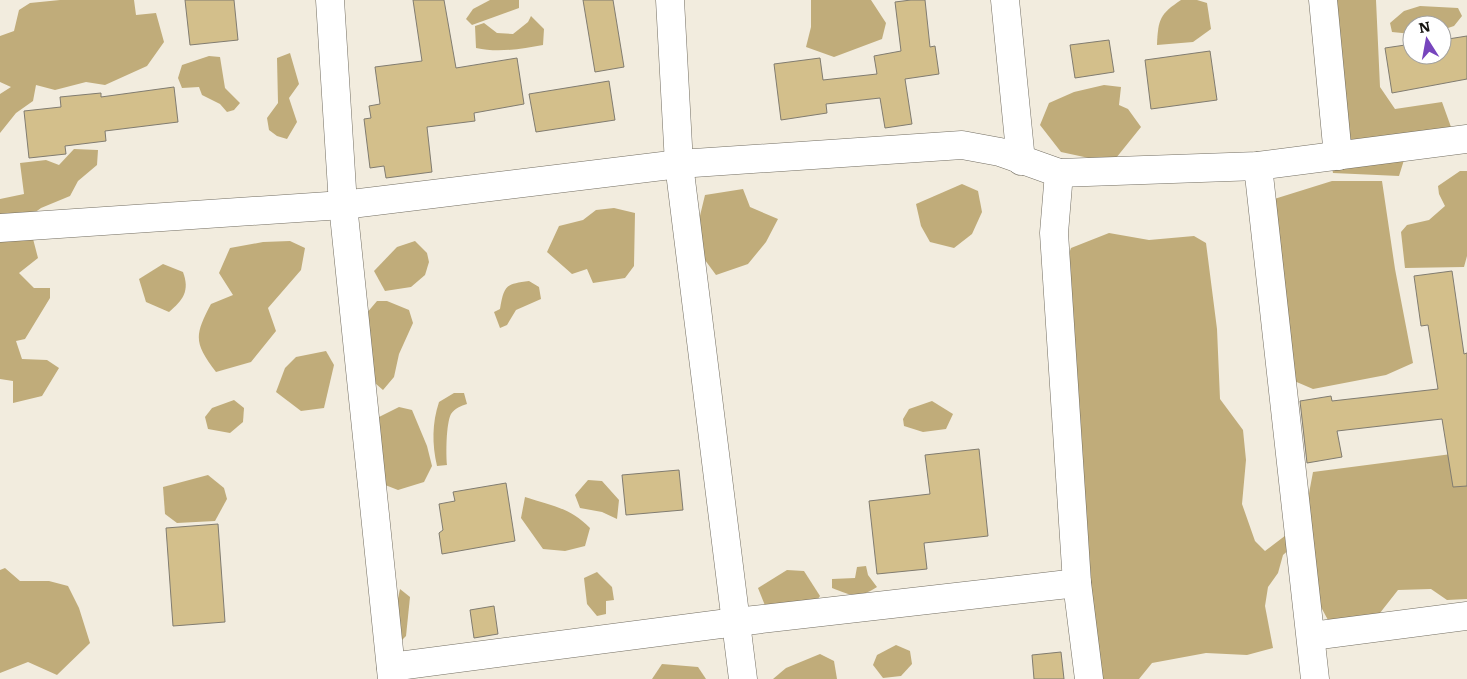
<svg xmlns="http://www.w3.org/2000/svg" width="1467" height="679" font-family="Literata,serif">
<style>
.forest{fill:#c0ac7a}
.building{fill:#d3bf8b;stroke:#817c70}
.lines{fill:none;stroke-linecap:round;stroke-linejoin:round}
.minor-casing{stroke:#736e62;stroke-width:29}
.minor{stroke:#fff;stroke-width:28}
</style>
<rect width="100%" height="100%" fill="#f2ecde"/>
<g class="forest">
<path d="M60,0H134L136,15L156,13L164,42L147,66L105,85L86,82L55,90L36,85L33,101L16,113L0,133V94L11,87L0,82V36L14,31L19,10L30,3Z"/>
<path d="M490,0H519V8L472,25L466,19L473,9Z"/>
<path d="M811,0H871L886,23L882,39L834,57L806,47L811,27Z"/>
<path d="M1181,0H1197L1207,3L1211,29L1193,42L1157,45C1158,19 1160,14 1181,0Z"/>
<path d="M1333,0H1376L1380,87L1395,109L1442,102L1451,127L1408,147L1399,176L1333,173L1326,136Z"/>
<path d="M1420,6L1458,8L1462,16L1454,26L1442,30V25H1412V34L1392,32L1390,23L1404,11Z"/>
<path d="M531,16L544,29L543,45C521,49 498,53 476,48L475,26L484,23L497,33L513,34L528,22Z"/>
<path d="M290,53L299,84L289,98L297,122L287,139L277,136L269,130L267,118L278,103L277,58Z"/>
<path d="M209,56L220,57L225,88L240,103L234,110L227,112L220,104L202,95L199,87L182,88L178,78L182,65Z"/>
<path d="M1104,85L1121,87L1119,105L1128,109L1141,127L1112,163L1061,152L1040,125L1049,103L1074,92Z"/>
<path d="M74,149L98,150L97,165L78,181L70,196L41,208L15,227H0V199L24,194L20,163L46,160L59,165Z"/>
<path d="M1460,171H1467V256L1464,267L1405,268L1401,232L1407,225L1429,220L1445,206L1439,194L1438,186Z"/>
<path d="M1332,181H1382L1395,269L1413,363L1386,375L1313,389L1292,380L1271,200Z"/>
<path d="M962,184L978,191L982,212L972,234L954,248L930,242L921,226L916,204Z"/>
<path d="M743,189L750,207L778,219L766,242L748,264L716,275L702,256L697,228L705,195Z"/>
<path d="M614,208L635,213L634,266L625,278L593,283L587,269L572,274L547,252L559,226L583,220L596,210Z"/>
<path d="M1109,233L1149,240L1194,236L1206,243L1217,329L1220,399L1243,430L1246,460L1242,504L1255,541L1265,551L1290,532L1292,547L1283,555L1278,573L1268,587L1265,606L1273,648L1247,655L1206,653L1152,663L1139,679H1096L1054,295L1071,248Z"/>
<path d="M32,235L38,258L19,273L34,288H50V298L25,339L16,341L22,359L47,360L59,368L42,396L13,403V381L0,379V238Z"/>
<path d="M290,241L305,248L301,270L268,308L276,331L251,362L216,372C194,343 194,336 211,304L233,295L219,273L230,248L263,242Z"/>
<path d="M415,241L427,253L429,262L425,275L411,287L385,291L374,271L397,247Z"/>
<path d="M163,264L183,272C190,291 183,300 169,312L146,302L139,279Z"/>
<path d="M529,281L539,287L541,299L516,310L507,325L500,328L494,312L500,309C504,285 506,284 529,281Z"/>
<path d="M377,301H387L409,310L413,323L399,354L394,377L383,390L368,377L366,314Z"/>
<path d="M326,351L334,365L324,408L301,411L276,392L285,368L296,357Z"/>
<path d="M454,393H464L467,404C461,406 455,408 451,414C446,424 446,454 447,465L437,466C432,444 432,423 439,402Z"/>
<path d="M234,400L244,408L243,422L230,433L208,429L205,417L212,408Z"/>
<path d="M932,401L953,414L946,429L923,432L904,426L903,419L909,409Z"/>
<path d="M399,407L412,410L427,446L432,466L424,482L398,490L380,483L376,433L379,417Z"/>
<path d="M1467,452V599L1447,600L1431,589L1398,590L1376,618L1328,620L1315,596L1304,520L1313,472Z"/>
<path d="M208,475L224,488L227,499L215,521L177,523L165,514L163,487Z"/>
<path d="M588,480L602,481L619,500L617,519L602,512L580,508L575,495Z"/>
<path d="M525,497C552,506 569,507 590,528L585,546L565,551L543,549L521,518Z"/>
<path d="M866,566L868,575L877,587C858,599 852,596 832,588V579L855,578L857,567Z"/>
<path d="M5,568L20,581H49L68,586L79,608L90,643L57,675L28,662L0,673V570Z"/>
<path d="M787,570L804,571L820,596L806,616L770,618L758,588Z"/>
<path d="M597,572L612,587L614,600L606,601V614L597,616L587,604L584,578Z"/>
<path d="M400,589L410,597L406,636L400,642L397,603Z"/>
<path d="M896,645L910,651L912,664L901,676L883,678L873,665L877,655Z"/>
<path d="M820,654L834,661L837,679H773L786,668Z"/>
<path d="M662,664L698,667L706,679H652Z"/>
</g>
<g class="building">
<path d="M185,0H234L238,40L190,45Z"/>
<path d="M413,0H444L456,68L517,58L524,104L474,113L475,121L427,127L432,172L386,178L384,166L370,168L364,119L371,118L369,106L380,104L375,67L422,61Z"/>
<path d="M583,0H613L624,67L595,72Z"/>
<path d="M911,0H925L930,47L935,46L939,74L905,79L912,124L885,128L880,98L826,104L827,113L781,120L774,64L820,58L823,80L877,74L874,56L901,51L895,2Z"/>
<path d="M1467,36V79L1392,93L1385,48L1412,44V55H1442V40Z"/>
<path d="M1109,40L1114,72L1075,78L1070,45Z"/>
<path d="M1210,51L1217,100L1151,109L1145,60Z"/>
<path d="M609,81L615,120L536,132L529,94Z"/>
<path d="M174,87L178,122L105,131L106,141L65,146L66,154L29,158L24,111L61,107L60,97L101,93V97Z"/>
<path d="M1452,271L1464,354L1467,353V486L1453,487L1442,419L1337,431L1342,457L1307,463L1300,401L1331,396L1332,401L1438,389L1428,325L1421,326L1414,276Z"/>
<path d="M979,449L988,536L924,543L927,569L877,574L869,501L930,494L925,455Z"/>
<path d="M679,470L683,510L626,515L622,475Z"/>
<path d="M506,483L515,541L442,554L439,533L443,530L439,504L455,501L453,492Z"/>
<path d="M218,524L225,622L173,626L166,528Z"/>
<path d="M494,606L498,634L474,638L470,610Z"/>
<path d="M1061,652L1064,679H1034L1032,655Z"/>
</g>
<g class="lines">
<defs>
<g id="minor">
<path d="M330,0L343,205L392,679"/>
<path d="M670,0L679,164L743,679"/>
<path d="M1005,0L1021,161"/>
<path d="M1323,0L1338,156"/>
<path d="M1258,166L1315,679"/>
<path d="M1059,173L1054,233L1077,583L1089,679"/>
<path d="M0,228L343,205L679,164L962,145L1000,152L1059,173L1258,166L1467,139"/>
<path d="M1312,636L1467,616"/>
<path d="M391,667L736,622L1077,583"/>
</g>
</defs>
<use href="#minor" class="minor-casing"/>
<use href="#minor" class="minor"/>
</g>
<g transform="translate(1427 40) rotate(349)"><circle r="24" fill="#ffffff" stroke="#a2a19f"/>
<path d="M0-4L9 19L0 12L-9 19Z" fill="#7745bd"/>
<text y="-8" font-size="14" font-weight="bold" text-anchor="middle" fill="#161410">N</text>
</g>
</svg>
